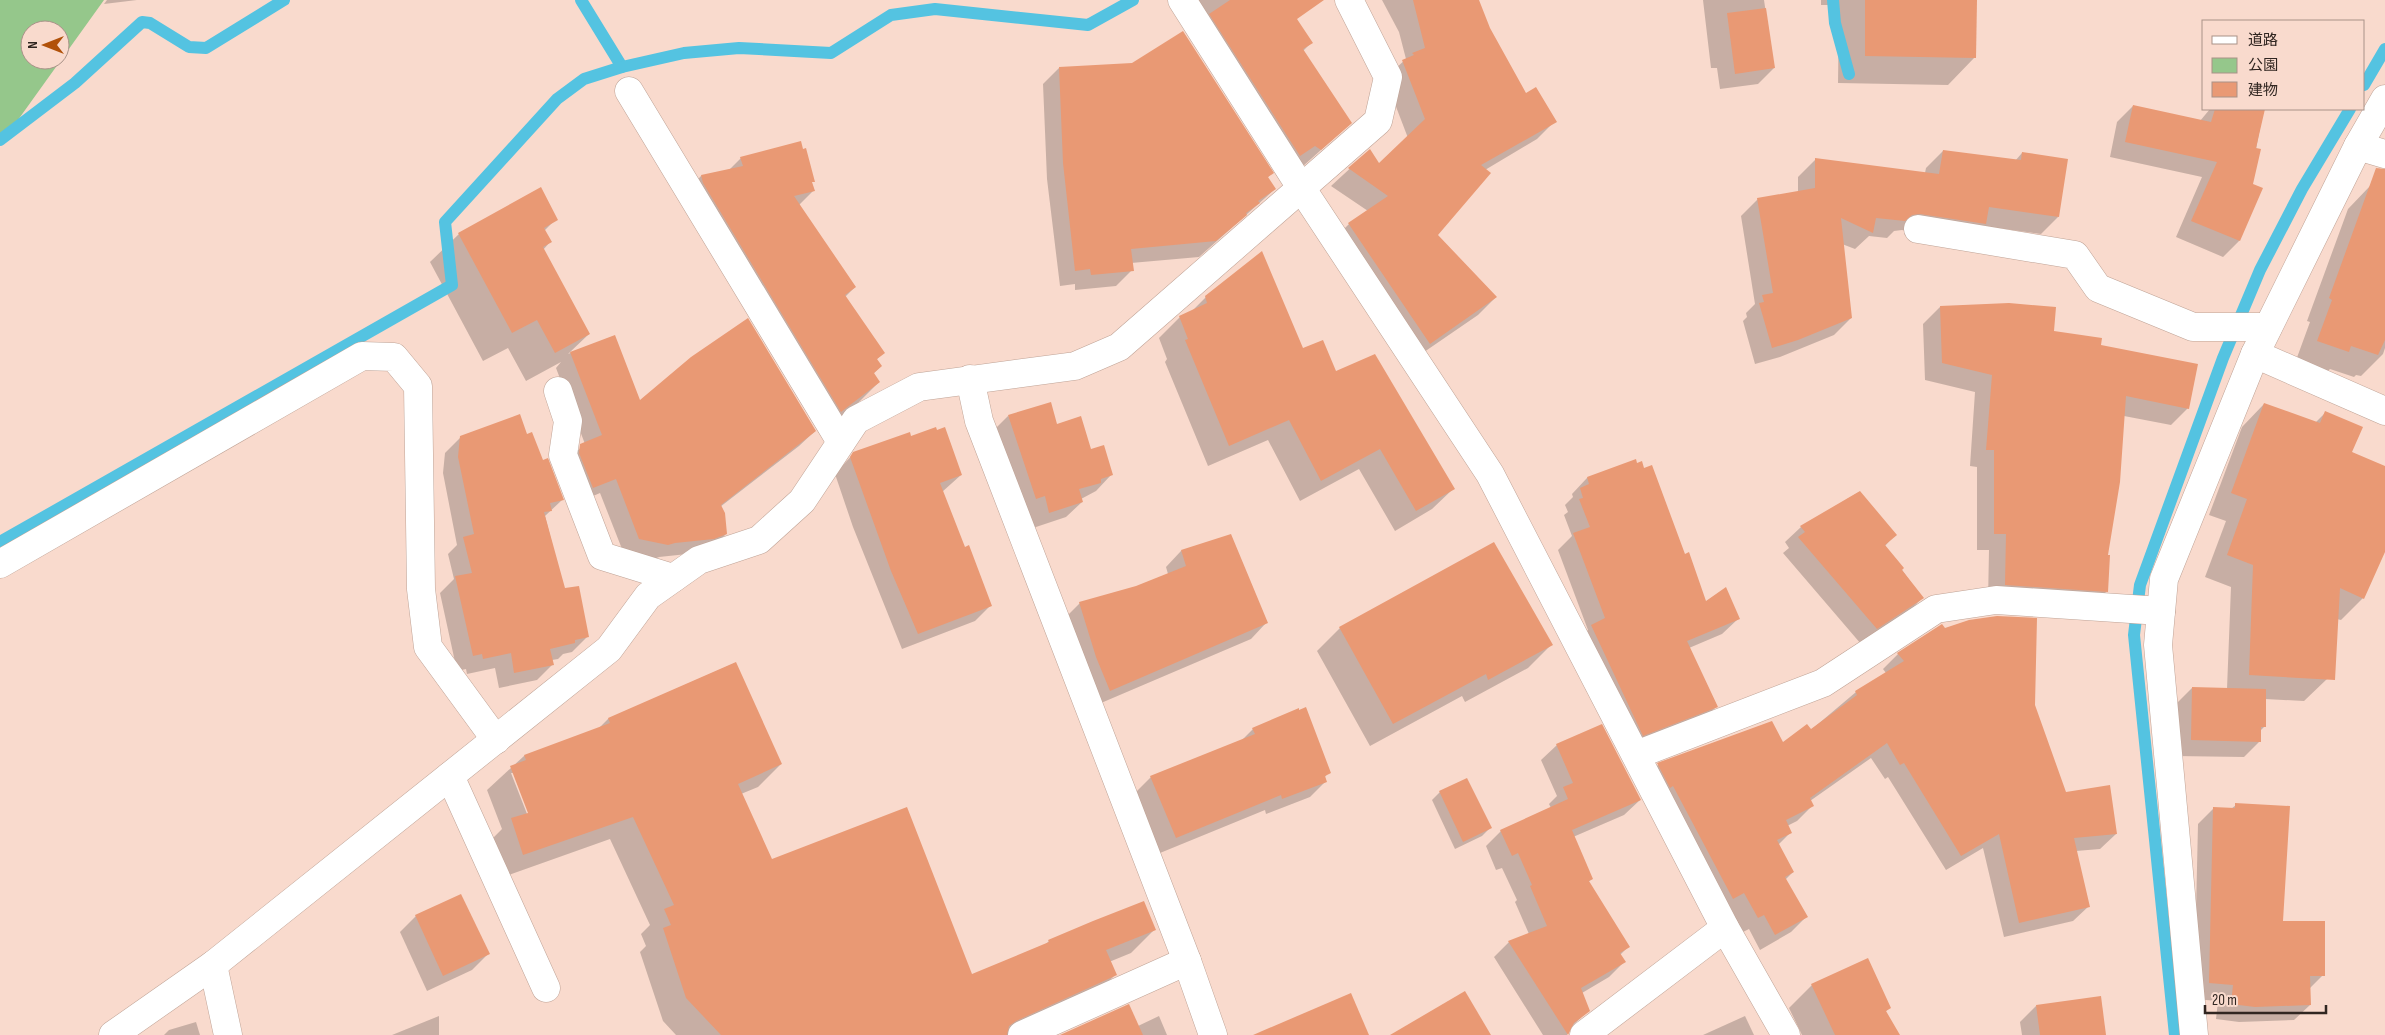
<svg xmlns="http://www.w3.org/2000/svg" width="2385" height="1035" font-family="'Sofia Sans Condensed','Noto Sans JP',sans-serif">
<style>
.green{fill:#95c78b;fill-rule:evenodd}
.shadow{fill:#0003;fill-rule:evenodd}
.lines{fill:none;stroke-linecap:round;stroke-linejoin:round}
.stream{stroke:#54c3e1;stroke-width:12}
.building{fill:#e99974}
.minor-casing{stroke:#bfa396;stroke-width:29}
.minor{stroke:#fff;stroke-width:28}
</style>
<rect width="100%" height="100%" fill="#f9dacd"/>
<path class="green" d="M0,0H104L0,145ZM30,30H60V60H30Z"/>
<g class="shadow">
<path d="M107,0H137L104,4Z"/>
<path d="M1195,0H1289L1295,20L1311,43L1303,51L1351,123L1302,167Z"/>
<path d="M1382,0H1458L1526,95L1555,121L1537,139L1485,170L1437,235L1496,297L1478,315L1411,361L1331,242L1349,224L1368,211L1331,186L1369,151L1379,165L1408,138L1385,78L1406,59L1399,32Z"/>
<path d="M1703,0H1764L1774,68L1758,84L1720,89L1717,68H1711Z"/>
<path d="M1821,0H1976L1975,57L1948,85L1838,83L1839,5H1821Z"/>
<path d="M1059,68L1272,173L1267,178L1275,189L1199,257L1131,263L1132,270L1116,286L1075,290V284L1060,286L1047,179L1043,84Z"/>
<path d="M2133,106L2200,121L2210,109H2250L2263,112L2239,241L2223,257L2176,237L2202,177L2110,157L2117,122Z"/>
<path d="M1943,151L2015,161L2022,153L2058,217L2041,234L1983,226L1968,241L1902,230L1894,231L1887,238L1869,236L1855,249L1842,244L1851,318L1834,335L1780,357L1755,364L1743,321L1747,317L1746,313L1755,304L1741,216L1758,199L1798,192V177L1815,160L1925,173L1926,168Z"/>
<path d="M741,158L813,181L811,183L813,191L799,205L855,287L845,297L883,353L876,360L881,366L873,374L879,382L857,404L819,433L682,205L680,198L701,176L729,170Z"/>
<path d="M2370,186L2385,191V348L2383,354L2361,376L2356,375L2354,377L2330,369L2325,374L2295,363L2310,322L2307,321L2348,209Z"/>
<path d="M556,219L544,231L550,242L543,250L589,334L568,354L614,336L640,402L815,431L799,446L720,507L726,534L711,549L697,553L659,557L652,560L624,554L600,493L577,503L566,461L585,444L556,368L561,362L526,381L508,348L483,361L430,262L459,234Z"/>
<path d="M1206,297L1302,350L1335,372L1453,489L1432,509L1395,531L1359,469L1300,501L1268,440L1208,466L1165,362L1167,359L1159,338L1180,317L1192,311Z"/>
<path d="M1940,307L2053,332L2100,346L2188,408L2171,425L2124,416L2107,556V591L2090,608L1988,602L1989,550H1977V467L1970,466L1975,392L1925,380L1923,324Z"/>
<path d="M2264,404L2315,423L2325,413L2351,452L2385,468V549L2363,598L2341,620L2337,619L2327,679L2304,701L2265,699L2264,727L2260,731V741L2244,757L2175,756L2176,704L2192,688L2227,689L2231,587L2205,577L2226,521L2209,515L2242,427Z"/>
<path d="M1008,416L1091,450L1111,475L1096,491L1081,499L1082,502L1066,517L1033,528L1029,512L1021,514L992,432Z"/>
<path d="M526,436L562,500L545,516L564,590L588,636L572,652L563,654L558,659L552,660L553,664L537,680L499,688L495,668L467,674L466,669L457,671L440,593L454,579L448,554L457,545L443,473L445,453L461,437Z"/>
<path d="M910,437L961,475L942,492L964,549L991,605L975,621L902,649L853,527L835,474L854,453Z"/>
<path d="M1635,461L1706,603L1738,619L1722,634L1689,648L1717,706L1701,722L1627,750L1576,642L1588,630L1558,550L1572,536L1564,515L1568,512L1565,505L1573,497L1572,494L1587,478Z"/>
<path d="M1859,492L1895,535L1885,546L1922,598L1907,614L1861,644L1783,553L1789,548L1785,542L1801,527Z"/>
<path d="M1230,536L1266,623L1251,639L1094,706L1064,619L1080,603L1137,587L1168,574L1166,567L1181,551Z"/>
<path d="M1941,626L2034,705L2065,794L2116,834L2100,849L2076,851L2089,906L2073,921L2004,937L1983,848L1946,870L1888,777L1885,779L1871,758L1810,801L1812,806L1797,821L1787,826L1790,833L1778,845L1793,872L1785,880L1806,917L1791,932L1760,950L1749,929L1743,932L1643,780L1658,765L1782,744L1811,730L1856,692L1886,673L1883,669L1898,654Z"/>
<path d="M1340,628L1551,645L1528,668L1465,702L1462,696L1370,746L1317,651Z"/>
<path d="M735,663L781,764L758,787L741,794L771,861L972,976L1044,946L1049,941L1093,922L1154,930L1131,953L1109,962L1115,975L1092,998L1010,1035H676L663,1021L640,952L646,946L641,934L650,925L610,839L500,878L488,843L502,829L487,790L524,756L599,728L608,719ZM511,773H514L531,818L529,819Z"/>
<path d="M1253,729L1329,772L1324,778L1326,781L1310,797L1266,814L1265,810L1160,853L1135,793L1151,777L1241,741Z"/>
<path d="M1557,745L1640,800L1624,815L1573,837L1592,879L1588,882L1628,947L1620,955L1624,962L1609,977L1582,993L1589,1010L1568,1030L1567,1035H1543L1494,957L1509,942L1529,934L1515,902L1517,900L1502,868L1496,870L1486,846L1501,831L1551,808L1549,804L1557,796L1541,760Z"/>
<path d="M1440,792L1490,828L1482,836L1455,849L1432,800Z"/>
<path d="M2236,805L2282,923L2323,975L2309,989L2310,1005L2294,1020L2239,1022L2216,1019L2218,1001L2194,999L2198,824L2214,808L2231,809Z"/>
<path d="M416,916L488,954L472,970L427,991L400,932Z"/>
<path d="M1812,985L1889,1008L1885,1012L1899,1035H1802L1789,1008Z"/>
<path d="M2036,1006L2106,1035H2022L2020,1022Z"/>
<path d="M439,1016V1035H392Z"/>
<path d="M1159,1016L1167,1035H1063L1138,1026Z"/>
<path d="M1745,1016L1754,1035H1703Z"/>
<path d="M196,1022L200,1035H164L169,1030Z"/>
</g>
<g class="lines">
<g class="stream">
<path d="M581,0L622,67"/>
<path d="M1833,0L1835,23L1849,74"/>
<path d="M2364,85L2385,49"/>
<path d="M0,140L75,83L142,22L150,23L189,47L206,48L284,0"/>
<path d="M0,542L452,285L445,222L557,99L584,79L622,67L684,53L739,48L831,53L891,15L935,9L1088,25L1133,0"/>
<path d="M2175,1035L2134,635L2140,585L2223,358L2260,270L2302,189L2350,109"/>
</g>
</g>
<g class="building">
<path d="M1230,0H1324L1297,19L1313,43L1303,49L1352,123L1321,150L1315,146L1300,156L1209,14Z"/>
<path d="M1413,0H1479L1490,28L1526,93L1536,87L1557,122L1481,165L1491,173L1438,235L1497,297L1430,344L1348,223L1388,196L1348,168L1370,149L1379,163L1425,119L1402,60L1414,55L1412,53L1425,48Z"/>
<path d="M1865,0H1977L1976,58L1865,56Z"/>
<path d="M1766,8L1775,68L1735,74L1727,13Z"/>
<path d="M1183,31L1274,173L1268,177L1276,189L1258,201L1260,203L1246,213L1247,215L1216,241L1131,249L1134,271L1091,275L1090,269L1075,271L1063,163L1059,67L1132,63Z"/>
<path d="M2133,105L2211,122L2215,109H2265L2256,148L2261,149L2253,184L2263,188L2240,241L2191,221L2217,162L2125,142Z"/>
<path d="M801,141L803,149L806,148L815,182H812L815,191L794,196L856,287L845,295L885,353L877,359L882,366L874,373L880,382L841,412L703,183L701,175L743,166L740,157Z"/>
<path d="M1943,150L2021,160L2022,152L2068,159L2059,217L1989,207L1986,224L1920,214L1912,215L1905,221L1876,218L1873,233L1841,218L1852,318L1798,340L1772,348L1759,303L1764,302L1762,295L1773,293L1757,198L1815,188V158L1939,174Z"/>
<path d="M2376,168L2385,169V340L2378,355L2351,346L2349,352L2317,341L2332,300L2329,298Z"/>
<path d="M541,187L558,220L544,228L552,242L543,247L590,334L555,353L537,320L512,333L458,233Z"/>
<path d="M1262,251L1303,348L1323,340L1336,371L1375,354L1455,489L1416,511L1380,449L1321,481L1289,420L1229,446L1185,340L1188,339L1179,316L1207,303L1205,296Z"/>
<path d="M2009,303L2056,307L2054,331L2102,338L2101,345L2198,364L2189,409L2126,396L2120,482L2108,555H2110L2108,592L2005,585L2006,534H1994V450H1986L1992,375L1942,363L1940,306Z"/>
<path d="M748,318L816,431L721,505L725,513L727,534L714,539L675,543L668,545L639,539L616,479L593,488L579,453L580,444L602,435L570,352L615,335L640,400L691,357Z"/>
<path d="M1051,402L1057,424L1081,416L1091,449L1104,445L1113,475L1101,479V483L1079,489L1083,502L1049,513L1045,496L1036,499L1008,415Z"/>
<path d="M2264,403L2320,423L2325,411L2363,427L2352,452L2385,466V552L2364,599L2340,588L2335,680L2249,675L2253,565L2227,555L2247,499L2231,493Z"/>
<path d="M520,414L527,434L532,432L543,460L548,458L564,500L550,503L552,511L544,512L565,588L579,586L589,637L575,640V643L550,649L554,665L514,673L511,653L483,659L482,654L473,656L455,576L472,573L463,537L474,534L458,457L460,436Z"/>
<path d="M936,427L937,430L945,427L962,475L940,483L965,547L969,545L992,606L918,634L891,571L850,457L853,452L910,432L911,436Z"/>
<path d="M1636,459L1637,463L1642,461L1644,468L1652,465L1685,554L1689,552L1706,601L1726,587L1740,619L1687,641L1718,707L1643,736L1591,625L1605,618L1573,533L1590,527L1579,499L1583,498L1580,488L1589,484L1587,477Z"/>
<path d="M1860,491L1897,535L1885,545L1904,568L1902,570L1924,598L1877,629L1798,537L1805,532L1800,526Z"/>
<path d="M1231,534L1268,623L1110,691L1096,657L1079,602L1136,586L1186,566L1181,550Z"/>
<path d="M1494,542L1553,645L1488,680L1486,674L1393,724L1339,627Z"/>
<path d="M1997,616L2037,618L2035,705L2066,792L2110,785L2117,834L2074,838L2090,907L2019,923L1999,834L1961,856L1904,763L1900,765L1887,743L1810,798L1814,806L1786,820L1792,833L1777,840L1794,872L1785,877L1808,917L1775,935L1764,915L1758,918L1744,893L1733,899L1673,786L1670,788L1657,763L1772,721L1783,742L1807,724L1811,729L1857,695L1855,691L1904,661L1897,653L1942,624L1945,628L1969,620Z"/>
<path d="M736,662L782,764L738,784L772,859L907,807L972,974L1049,942L1048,940L1093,921L1144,901L1156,930L1106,950L1117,975L1016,1021L1009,1026L1007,1035H721L686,998L663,928L671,925L664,909L674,905L633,817L523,855L511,818L528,813L510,766L526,760L524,755L610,723L608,718Z"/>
<path d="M2192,687L2266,689V727H2261V742L2191,740Z"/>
<path d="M1306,707L1331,773L1325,776L1327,782L1282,799L1281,795L1176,838L1150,776L1255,734L1252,728L1299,708V710Z"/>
<path d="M1602,724L1641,800L1572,830L1593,879L1589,881L1630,947L1620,953L1626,962L1581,988L1590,1011L1574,1023L1568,1035L1508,941L1547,926L1530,886L1532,885L1518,853L1512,856L1500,830L1568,799L1563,787L1573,783L1556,744Z"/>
<path d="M1467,778L1492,828L1463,842L1439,791Z"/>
<path d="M2235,803L2290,806L2283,921H2325V976H2310L2311,1005L2255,1007L2231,1004L2233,985L2209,983L2213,807L2235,808Z"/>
<path d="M461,894L490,954L443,976L415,915Z"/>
<path d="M1868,958L1891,1008L1886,1011L1900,1035H1835L1811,984Z"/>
<path d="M1465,991L1491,1035H1390Z"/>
<path d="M1351,993L1369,1035H1253Z"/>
<path d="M2101,996L2106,1035H2040L2036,1005Z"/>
<path d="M1129,1004L1143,1035H1060Z"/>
</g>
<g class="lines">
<defs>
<g id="minor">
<path d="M1182,0L1302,189L1490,474L1725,928L1786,1035"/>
<path d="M629,91L841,442"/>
<path d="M2358,146L2385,154"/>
<path d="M1918,229L2075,255L2098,288L2193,327H2268"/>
<path d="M2255,354L2385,411"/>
<path d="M970,379L979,421L1187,961L1213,1035"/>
<path d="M558,391L568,421L563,455L602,556L673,578"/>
<path d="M0,564L362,356L394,357L418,386L421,589L428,647L496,740"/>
<path d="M1636,755L1823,683L1936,609L1996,600L2161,611"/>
<path d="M450,776L546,988"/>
<path d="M213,965L228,1035"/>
<path d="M113,1035L213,965L609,649L648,596L699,560L759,540L802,501L856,420L919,387L1075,366L1119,347L1378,121L1388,77L1349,0"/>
<path d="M1022,1035L1187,961"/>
<path d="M1584,1035L1725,928"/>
<path d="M2194,1035L2158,645L2164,579L2255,354L2358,146L2385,99"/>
</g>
</defs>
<use href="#minor" class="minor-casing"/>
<use href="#minor" class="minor"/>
</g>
<rect x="2202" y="20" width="162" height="90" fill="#f9dacd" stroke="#a99288"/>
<rect x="2212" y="36" width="25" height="8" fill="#ffffff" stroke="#a99288"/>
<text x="2248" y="45" font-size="15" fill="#312621">道路</text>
<rect x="2212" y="58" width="25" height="15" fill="#95c78b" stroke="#a99288"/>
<text x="2248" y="70" font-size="15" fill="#312621">公園</text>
<rect x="2212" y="82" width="25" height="15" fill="#e99974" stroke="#a99288"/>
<text x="2248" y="95" font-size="15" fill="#312621">建物</text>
<g transform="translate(45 45) rotate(270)"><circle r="24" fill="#f9dacd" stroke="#a99288"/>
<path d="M0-4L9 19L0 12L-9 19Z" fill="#b15109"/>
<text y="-8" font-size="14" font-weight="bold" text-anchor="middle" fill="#312621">N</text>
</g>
<path d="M2205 1005v8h121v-8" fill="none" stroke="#312621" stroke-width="2.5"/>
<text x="2212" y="1005" font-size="15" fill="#312621" stroke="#f9dacd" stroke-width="4" paint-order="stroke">20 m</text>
</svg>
